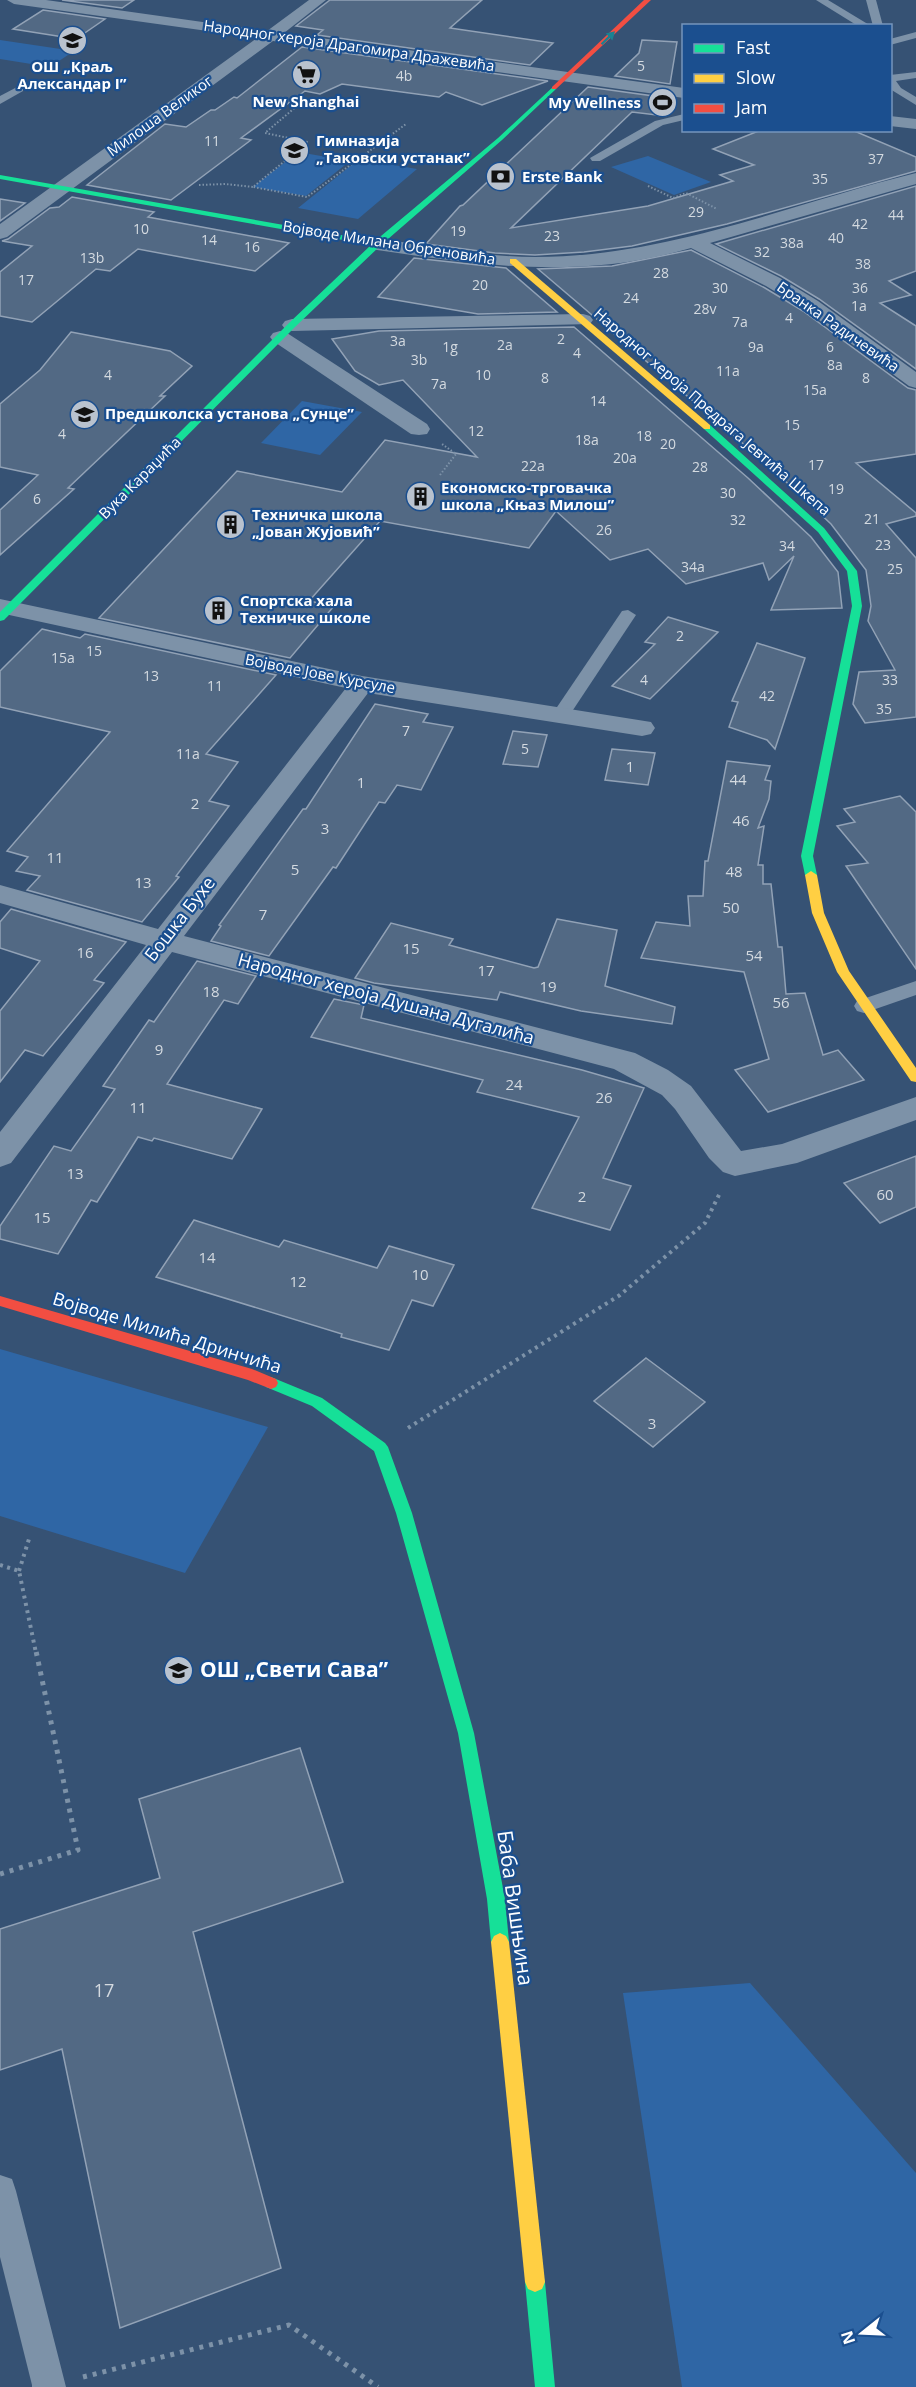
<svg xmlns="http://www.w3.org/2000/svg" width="916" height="2387" font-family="'Open Sans',sans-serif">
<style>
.green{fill:#2f66a5}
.building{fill:#526984;stroke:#92a2b6;stroke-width:1.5}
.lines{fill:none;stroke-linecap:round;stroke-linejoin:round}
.path-far2{stroke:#7d92a8;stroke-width:2;stroke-dasharray:1.5 2;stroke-linecap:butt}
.path-far1{stroke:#7d92a8;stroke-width:4;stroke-dasharray:3 4.5;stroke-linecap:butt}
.path{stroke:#7d92a8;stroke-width:5;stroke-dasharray:4 6;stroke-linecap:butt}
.lane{fill:#7d92a8;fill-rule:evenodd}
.street{fill:#7d92a8;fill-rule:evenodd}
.fast{fill:#16e098;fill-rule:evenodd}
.slow{fill:#ffcf43;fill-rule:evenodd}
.jam{fill:#f24e42;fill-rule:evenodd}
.oneway{fill:#198292}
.labels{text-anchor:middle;stroke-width:4.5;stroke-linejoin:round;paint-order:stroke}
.far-number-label{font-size:14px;fill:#d4dae0}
.far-street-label{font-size:15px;fill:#fff;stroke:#1b4f8f}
.far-poi-label{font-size:15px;font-weight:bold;fill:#fff;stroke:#1b4f8f;text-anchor:start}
.number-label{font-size:15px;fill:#d4dae0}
.street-label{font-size:18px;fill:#fff;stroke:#1b4f8f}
.near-number-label{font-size:18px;fill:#d4dae0}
.near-poi-label{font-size:21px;font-weight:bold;fill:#fff;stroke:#1b4f8f;text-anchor:start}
.near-street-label{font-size:21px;fill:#fff;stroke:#1b4f8f}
</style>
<rect width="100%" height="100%" fill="#365274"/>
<g class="green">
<path d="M0,40L74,51L50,67L0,59Z"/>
<path d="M298,152L350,161L306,196L253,187Z"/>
<path d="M648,156L711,182L674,195L611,167Z"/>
<path d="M359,159L417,169L358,219L298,208Z"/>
<path d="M302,401L362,412L320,455L261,443Z"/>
<path d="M0,1349L268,1427L185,1573L0,1516Z"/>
<path d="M750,1983L916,2173V2387H682L623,1993Z"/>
</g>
<g class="building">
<path d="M62,0H134L122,8Z"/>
<path d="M330,0H482L450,28L553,43L530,65L317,35L323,30L296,26Z"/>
<path d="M43,10L105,19L76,39L13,29Z"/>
<path d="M642,40L677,42L670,84L615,76L639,53Z"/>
<path d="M302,47L548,81L482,105L446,92L439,97L342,84L320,94L305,91L241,138L251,140L171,200L87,185L165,124L186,127L211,110H215L234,97L237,98Z"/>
<path d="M588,87L668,98L665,116L632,112L511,228L648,206L733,181L720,175L754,165L713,149L761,130H852L916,157V171L727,224L632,246L584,252L535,255L495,253L426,244L460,206L463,205Z"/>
<path d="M916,186V271L889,281L911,295L880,303L916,326V369L819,299L781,276L716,244Z"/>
<path d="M72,197L154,212L148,217L289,243L255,271L138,249L110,271L96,269L32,322L0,316V272L32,246L2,241L8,239L50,208L59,207Z"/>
<path d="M0,199L25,203L0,221Z"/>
<path d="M691,250L765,288L803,311L908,388L916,390V454L856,463L916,513V516L886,524L916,558V717L865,723L853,704L859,672L895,670L868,621L871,606L866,570L831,524L767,464L538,269L612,266Z"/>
<path d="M414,258L506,268L557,312L478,314L378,297Z"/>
<path d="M574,327L748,478L811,537L838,572L842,608L771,610L794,556L769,580L763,563L686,584L648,549L610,560L556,511L529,548L380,521L309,601L334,606L290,658L99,618L237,471L342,492L385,440L477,457L403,380L379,385L355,371L332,339L379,331Z"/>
<path d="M71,332L170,351L192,366L160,396H165L68,488L74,489L0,555V510L38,475L0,467V404L40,370Z"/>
<path d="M668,617L718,632L650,699L612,686L655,644L645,642Z"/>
<path d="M42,629L80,638L85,634L276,675L206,754L238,762L209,801L229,806L176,876L179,877L142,922L27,890L40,876L16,871L28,857L7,851L110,732L0,707V671Z"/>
<path d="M757,643L805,658L775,749L767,740L729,727L738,702L732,701Z"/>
<path d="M375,704L428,714L423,722L453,727L421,790L397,785L385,803L379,802L336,868L333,867L269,956L211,941L221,926L219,925L303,809H306Z"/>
<path d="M513,731L547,735L538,767L503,764Z"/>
<path d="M612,749L655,753L648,785L605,780Z"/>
<path d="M727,761L770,766L765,780L771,781L769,799L758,828L764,826L758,865H763V884H771L778,947H782L786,994L805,993L823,1055L838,1050L864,1080L768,1112L735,1070L769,1059L744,972L641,958L656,922L690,926L688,896H703L705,861H708Z"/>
<path d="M900,796L916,812V969L846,866L868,863L837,826L855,822L844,809Z"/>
<path d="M11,909L126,942L94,980L104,983L43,1056L25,1050L0,1082V1011L40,961L0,948V922Z"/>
<path d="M557,919L617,930L605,986L675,1007L672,1024L581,1011L500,992L497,1000L374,983L355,978L391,923L453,939L449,945L534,968L538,967Z"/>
<path d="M197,961L256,976L238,1004L224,1000L167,1084L262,1109L232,1159L154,1138L152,1141L138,1137L97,1202L91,1200L58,1254L0,1239V1226L54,1146L71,1151L115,1089L103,1086L149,1020L154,1022Z"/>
<path d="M334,999L364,1005L361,1018L582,1070L644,1088L603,1178L631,1186L610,1230L532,1208L579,1117L477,1092L483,1080L311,1037Z"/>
<path d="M916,1156V1207L880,1223L844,1183Z"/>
<path d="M194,1220L279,1247L284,1240L377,1268L389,1246L454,1265L433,1306L412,1300L389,1350L341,1337L342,1334L156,1277Z"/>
<path d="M646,1358L705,1402L653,1447L594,1401Z"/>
<path d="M300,1748L343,1882L193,1932L281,2268L120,2328L62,2049L0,2070V1929L160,1878L139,1799Z"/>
</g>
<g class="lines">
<g class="path-far2">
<path d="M297,106L265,133L308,142L253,187L307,197L406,124"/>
<path d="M199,185L225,184L253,187"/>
<path d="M648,186L673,198L686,193L717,209"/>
<path d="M440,475L456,454L442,444"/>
</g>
<g class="path-far1">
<path d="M408,1428L620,1295L705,1223L721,1191"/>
<path d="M0,1565L19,1571L36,1653"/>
<path d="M19,1571L29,1539"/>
</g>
<g class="path">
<path d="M0,1874L78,1850L36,1651"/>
<path d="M83,2377L289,2325L378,2387"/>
</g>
<g class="lane">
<path d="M816,0H828L871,26H858Z"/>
<path d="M866,0H876L883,26H873Z"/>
<path d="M916,32V38L890,45V39Z"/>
<path d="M916,72V78L896,81L901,88L916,97V105L890,89V75Z"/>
<path d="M19,86L23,87V91L0,104V96Z"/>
<path d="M684,114V120L663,125L600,161H592L590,158L655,121Z"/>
<path d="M628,610L636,615L569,716L566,720H554L551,716L622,611Z"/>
<path d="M916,981V995L864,1013L857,1011L854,1006L857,1001Z"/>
<path d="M0,2175L12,2179L16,2191L66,2387H32V2385L0,2257Z"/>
</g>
<g class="street">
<path d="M7,0H46L267,31L309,0H326L284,33L684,88V98L273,41L7,237L0,239V224L257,38L14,4Z"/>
<path d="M890,116L916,119V129L890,126Z"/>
<path d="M916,173V184L710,243L780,278L818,301L916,372V388L909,386L804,309L766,286L691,248C583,280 485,266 377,250L370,248L368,244L370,240L377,238C429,246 482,257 535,257C667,257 790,204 916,173Z"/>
<path d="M583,314L590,316L593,320L590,324L292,331L285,329L282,325L285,321L292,319Z"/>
<path d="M280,331L287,333L427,424L430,429L427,434L419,435L411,434L273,341L270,337L273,333Z"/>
<path d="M0,599L362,676L651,722L655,728L651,734L642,736L368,693L184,936L635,1053L668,1070L691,1086L741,1151L782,1144L916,1097V1120L797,1163L735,1176L723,1172L709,1158L675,1109L662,1095L614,1069L172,952L11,1163L0,1167V1132L146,945L0,903V885L158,929L346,688L0,613Z"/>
</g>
<g class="fast">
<path d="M554,86L556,89L502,140L380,246L295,327L4,620L0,621V612L289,323L371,245L0,179V175L375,241L498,138Z"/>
<path d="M704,425H710L824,528L857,571L862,606L813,856L817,875L811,879L805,875L801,856L852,606L847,571L818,532L704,429Z"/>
<path d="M271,1377L322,1398L385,1443L388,1447L412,1513L474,1733L505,1899L509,1942L506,1948L500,1951L494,1948L491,1942L487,1899L458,1733L396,1513L374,1451L312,1406L266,1387L264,1383L266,1379Z"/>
<path d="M535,2272L542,2275L545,2282L555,2387H535L525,2282L528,2275Z"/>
</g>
<g class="slow">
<path d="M510,259H516L710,425V429H704L510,263Z"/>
<path d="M811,871L817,875L824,913L849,971L916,1068V1082L911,1081L837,972L812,913L805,875Z"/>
<path d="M500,1933L506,1936L509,1942L545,2282L542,2289L535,2292L528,2289L525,2282L491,1942L494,1936Z"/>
</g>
<g class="jam">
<path d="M644,0H651L556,89H552V87Z"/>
<path d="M0,1296L252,1369L276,1379L278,1383L276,1387L271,1389L248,1380L0,1306Z"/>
</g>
</g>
<defs><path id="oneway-solid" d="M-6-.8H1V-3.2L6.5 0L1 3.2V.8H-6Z" transform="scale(1.5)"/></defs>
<use class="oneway" href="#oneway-solid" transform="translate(608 38) rotate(-44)"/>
<defs>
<symbol id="school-disc" viewBox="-11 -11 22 22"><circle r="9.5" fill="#b9c2ce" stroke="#1b4f8f"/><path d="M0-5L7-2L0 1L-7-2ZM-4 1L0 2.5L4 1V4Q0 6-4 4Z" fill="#111"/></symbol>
<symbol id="supermarket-disc" viewBox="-11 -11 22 22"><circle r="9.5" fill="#b9c2ce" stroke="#1b4f8f"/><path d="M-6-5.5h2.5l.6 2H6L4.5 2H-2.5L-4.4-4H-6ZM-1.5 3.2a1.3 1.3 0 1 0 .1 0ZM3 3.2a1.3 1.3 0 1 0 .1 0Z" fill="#111"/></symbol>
<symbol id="stadium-disc" viewBox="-11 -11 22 22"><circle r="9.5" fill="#b9c2ce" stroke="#1b4f8f"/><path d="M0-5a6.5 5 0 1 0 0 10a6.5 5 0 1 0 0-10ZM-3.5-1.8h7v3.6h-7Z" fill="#111"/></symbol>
<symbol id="bank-disc" viewBox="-11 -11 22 22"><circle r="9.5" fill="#b9c2ce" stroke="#1b4f8f"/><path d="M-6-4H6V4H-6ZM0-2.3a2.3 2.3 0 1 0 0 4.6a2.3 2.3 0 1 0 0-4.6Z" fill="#111"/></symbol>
<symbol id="building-disc" viewBox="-11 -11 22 22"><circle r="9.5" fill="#b9c2ce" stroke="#1b4f8f"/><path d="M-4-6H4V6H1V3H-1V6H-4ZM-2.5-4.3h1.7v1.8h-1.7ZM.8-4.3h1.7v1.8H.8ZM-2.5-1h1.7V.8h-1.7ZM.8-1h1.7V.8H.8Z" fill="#111"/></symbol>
</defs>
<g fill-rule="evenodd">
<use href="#school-disc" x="56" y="24" width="33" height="33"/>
<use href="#supermarket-disc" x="290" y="58" width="33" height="33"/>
<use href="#stadium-disc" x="646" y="86" width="33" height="33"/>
<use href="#school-disc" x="278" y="134" width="33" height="33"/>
<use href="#bank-disc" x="484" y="160" width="33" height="33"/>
<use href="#school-disc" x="68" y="398" width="33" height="33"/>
<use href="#building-disc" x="404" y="480" width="33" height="33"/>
<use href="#building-disc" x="214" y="508" width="33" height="33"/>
<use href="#building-disc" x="202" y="594" width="33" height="33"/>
<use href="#school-disc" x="162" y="1654" width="33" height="33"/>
</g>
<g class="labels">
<g class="far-number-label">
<text x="641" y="71">5</text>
<text x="404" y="81">4b</text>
<text x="212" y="146">11</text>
<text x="876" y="164">37</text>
<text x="820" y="184">35</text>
<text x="696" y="217">29</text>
<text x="896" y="220">44</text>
<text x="860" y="229">42</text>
<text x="141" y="234">10</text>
<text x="458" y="236">19</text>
<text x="552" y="241">23</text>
<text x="836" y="243">40</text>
<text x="209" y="245">14</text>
<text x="792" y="248">38a</text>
<text x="252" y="252">16</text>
<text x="762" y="257">32</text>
<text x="92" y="263">13b</text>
<text x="863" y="269">38</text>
<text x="661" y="278">28</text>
<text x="26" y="285">17</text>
<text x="480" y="290">20</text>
<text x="720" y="293">30</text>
<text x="860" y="293">36</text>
<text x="631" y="303">24</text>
<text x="859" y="311">1a</text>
<text x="705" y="314">28v</text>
<text x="789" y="323">4</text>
<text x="740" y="327">7a</text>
<text x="561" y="344">2</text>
<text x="398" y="346">3a</text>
<text x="505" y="350">2a</text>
<text x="450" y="352">1g</text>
<text x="756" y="352">9a</text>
<text x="830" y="352">6</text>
<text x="577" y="358">4</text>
<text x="419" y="365">3b</text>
<text x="835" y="370">8a</text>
<text x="728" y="376">11a</text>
<text x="108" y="380">4</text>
<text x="483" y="380">10</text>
<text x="545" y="383">8</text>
<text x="866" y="383">8</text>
<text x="439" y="389">7a</text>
<text x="815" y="395">15a</text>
<text x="598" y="406">14</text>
<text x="792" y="430">15</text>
<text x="476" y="436">12</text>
<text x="62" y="439">4</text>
<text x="644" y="441">18</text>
<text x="587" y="445">18a</text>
<text x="668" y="449">20</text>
<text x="625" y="463">20a</text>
<text x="816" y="470">17</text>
<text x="533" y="471">22a</text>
<text x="700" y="472">28</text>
<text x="836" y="494">19</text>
<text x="728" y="498">30</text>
<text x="37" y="504">6</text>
<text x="872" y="524">21</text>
<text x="738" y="525">32</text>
<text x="604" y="535">26</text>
<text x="883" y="550">23</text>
<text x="787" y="551">34</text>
<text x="693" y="572">34a</text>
<text x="895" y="574">25</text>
<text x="680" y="641">2</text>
<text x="94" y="656">15</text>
<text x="63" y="663">15a</text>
<text x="151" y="681">13</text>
<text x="644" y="685">4</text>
<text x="890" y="685">33</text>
<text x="215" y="691">11</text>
<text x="767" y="701">42</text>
<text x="884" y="714">35</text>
<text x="406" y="736">7</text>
<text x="525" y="754">5</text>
<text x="188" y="759">11a</text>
</g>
<g class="far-street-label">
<text transform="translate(349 46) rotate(8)" y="5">Народног хероја Драгомира Дражевића</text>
<text transform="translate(160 116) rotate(-36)" y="5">Милоша Великог</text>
<text transform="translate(389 243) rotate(9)" y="5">Војводе Милана Обреновића</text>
<text transform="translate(838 327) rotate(35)" y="5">Бранка Радичевића</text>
<text transform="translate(712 412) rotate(41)" y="5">Народног хероја Предрага Јевтића Шкепа</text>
<text transform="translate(140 478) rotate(-45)" y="5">Вука Караџића</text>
<text transform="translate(320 674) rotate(11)" y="5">Војводе Јове Курсуле</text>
</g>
<g class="far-poi-label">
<text x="72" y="72" text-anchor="middle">ОШ „Краљ<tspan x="72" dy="17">Александар I”</tspan></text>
<text x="306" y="107" text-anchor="middle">New Shanghai</text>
<text x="641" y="108" text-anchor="end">My Wellness</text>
<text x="316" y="146">Гимназија<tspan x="316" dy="17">„Таковски устанак”</tspan></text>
<text x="522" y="182">Erste Bank</text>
<text x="105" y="419">Предшколска установа „Сунце”</text>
<text x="441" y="493">Економско-трговачка<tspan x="441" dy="17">школа „Књаз Милош”</tspan></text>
<text x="252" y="520">Техничка школа<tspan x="252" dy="17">„Јован Жујовић”</tspan></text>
<text x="240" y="606">Спортска хала<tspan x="240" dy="17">Техничке школе</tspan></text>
</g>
<g class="number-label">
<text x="630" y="772">1</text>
<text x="738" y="785">44</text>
<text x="361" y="788">1</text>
<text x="195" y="809">2</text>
<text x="741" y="826">46</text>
<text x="325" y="834">3</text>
<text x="55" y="863">11</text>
<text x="295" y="875">5</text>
<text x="734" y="877">48</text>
<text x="143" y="888">13</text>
<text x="731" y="913">50</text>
<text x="263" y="920">7</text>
<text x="411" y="954">15</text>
<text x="85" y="958">16</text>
<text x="754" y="961">54</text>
<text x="486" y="976">17</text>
<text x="548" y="992">19</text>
<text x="211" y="997">18</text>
<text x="781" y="1008">56</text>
<text x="159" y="1055">9</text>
<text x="514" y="1090">24</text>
<text x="604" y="1103">26</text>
<text x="138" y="1113">11</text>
<text x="75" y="1179">13</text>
<text x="885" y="1200">60</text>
<text x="582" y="1202">2</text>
<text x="42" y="1223">15</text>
<text x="207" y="1263">14</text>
<text x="420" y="1280">10</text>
<text x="298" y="1287">12</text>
<text x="652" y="1429">3</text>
</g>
<g class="street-label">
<text transform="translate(180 919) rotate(-52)" y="6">Бошка Бухе</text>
<text transform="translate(386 999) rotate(15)" y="6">Народног хероја Душана Дугалића</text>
<text transform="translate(167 1333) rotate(17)" y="6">Војводе Милића Дринчића</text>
</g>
<g class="near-number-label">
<text x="104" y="1997">17</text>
</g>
<g class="near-poi-label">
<text x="200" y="1677">ОШ „Свети Сава”</text>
</g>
<g class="near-street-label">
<text transform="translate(515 1908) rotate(82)" y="7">Баба Вишњина</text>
</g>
</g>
<rect x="682" y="24" width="210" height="108" fill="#1b4f8f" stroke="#7695bc" stroke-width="1.5"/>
<rect x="694" y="44" width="30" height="9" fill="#16e098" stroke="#7695bc" stroke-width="1.5"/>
<text x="736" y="54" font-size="18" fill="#ffffff">Fast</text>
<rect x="694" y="74" width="30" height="9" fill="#ffcf43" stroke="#7695bc" stroke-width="1.5"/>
<text x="736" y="84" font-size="18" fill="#ffffff">Slow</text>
<rect x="694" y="104" width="30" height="9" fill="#f24e42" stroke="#7695bc" stroke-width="1.5"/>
<text x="736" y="114" font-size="18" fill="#ffffff">Jam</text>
<g transform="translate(862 2333) rotate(252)" stroke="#1b4f8f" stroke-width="4.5" paint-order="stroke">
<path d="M0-4.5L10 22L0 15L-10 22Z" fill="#ffffff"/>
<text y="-9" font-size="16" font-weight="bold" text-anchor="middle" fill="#ffffff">N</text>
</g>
</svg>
